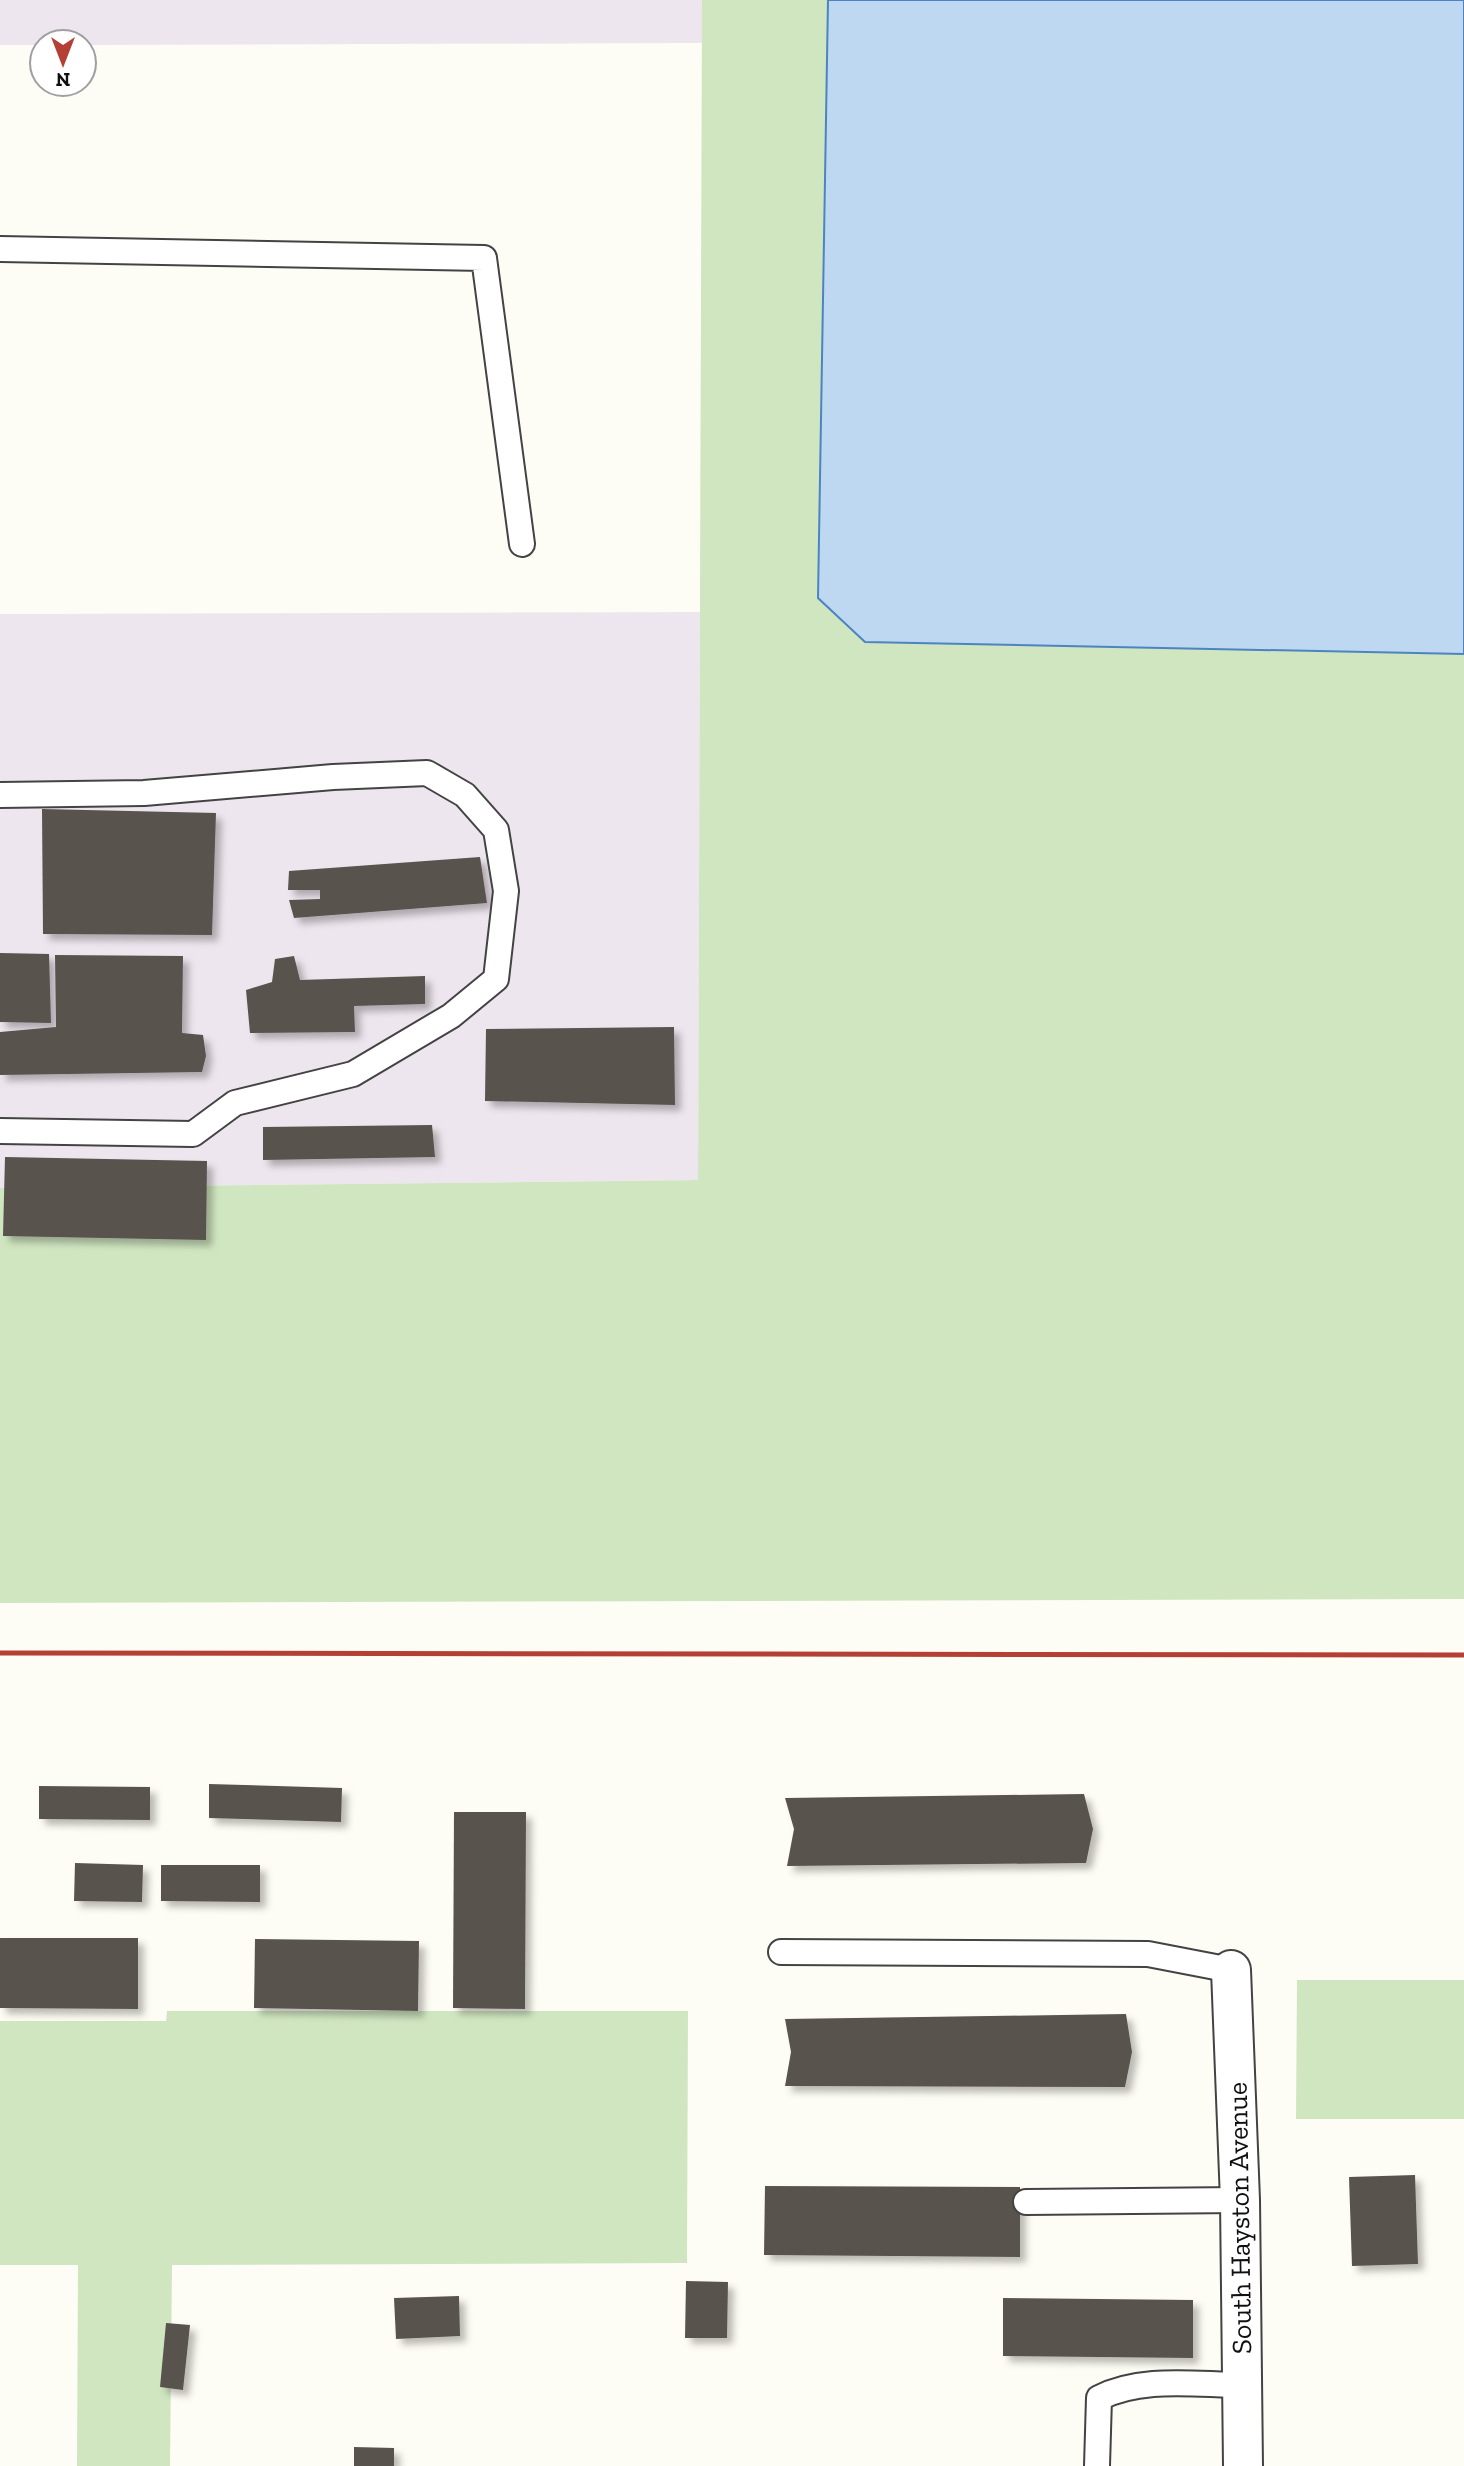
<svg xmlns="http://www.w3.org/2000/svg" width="1464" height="2466" font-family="'Zilla Slab',serif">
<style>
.industrial{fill:#eee6ee}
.green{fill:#d0e6c1}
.water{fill:#bed8f1;stroke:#4c84c1;stroke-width:2}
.building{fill:#58534e;filter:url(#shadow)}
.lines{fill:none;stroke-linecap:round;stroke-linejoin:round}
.service-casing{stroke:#434343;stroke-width:28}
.minor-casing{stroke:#434343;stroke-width:42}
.service{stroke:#fff;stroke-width:24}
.minor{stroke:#fff;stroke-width:38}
.rail{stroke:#b43f35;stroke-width:5}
.labels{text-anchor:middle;stroke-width:7;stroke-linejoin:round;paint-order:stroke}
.street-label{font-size:28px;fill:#101010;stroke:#fff}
</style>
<defs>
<filter id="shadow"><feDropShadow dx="6" dy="6" stdDeviation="3.5" flood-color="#0004"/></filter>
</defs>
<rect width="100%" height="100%" fill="#fefdf5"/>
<g class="industrial">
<path d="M0,0H702V43L84,45V42H42V45H0Z"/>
<path d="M700,612L698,1180L0,1188V614Z"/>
</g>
<g class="green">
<path d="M702,0H1464V1599L0,1603V1188L698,1180Z"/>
<path d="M1297,1980H1464V2119H1296Z"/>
<path d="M167,2011H688L687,2263L172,2265L170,2466H77L78,2265H0V2021H166Z"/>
</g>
<path class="water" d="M828,0H1464V654L865,642L818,598Z"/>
<g class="building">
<path d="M42,809L216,813L212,935L43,934Z"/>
<path d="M480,857L487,903L294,918L289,900L320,899V890H288L289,871Z"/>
<path d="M0,953L49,954L51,1023L0,1022Z"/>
<path d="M55,955L183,956L182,1033L203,1035L206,1056L202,1072L0,1075V1032L56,1027Z"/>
<path d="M294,956L300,980L425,976V1004L354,1006L355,1032L250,1033L246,990L272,982L275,959Z"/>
<path d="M674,1027L675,1105L485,1101L486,1029Z"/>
<path d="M432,1125L435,1157L263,1160V1127Z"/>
<path d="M5,1157L207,1161L206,1240L3,1236Z"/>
<path d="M209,1784L342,1788L341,1822L209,1818Z"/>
<path d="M39,1786L150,1787V1820L39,1819Z"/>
<path d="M1084,1794L1093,1829L1086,1863L787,1866L794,1829L785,1798Z"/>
<path d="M454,1812H526L525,2009L453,2008Z"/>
<path d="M75,1863L143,1865L142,1902L74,1901Z"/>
<path d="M161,1865H260V1902L161,1901Z"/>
<path d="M0,1938H138V2009L0,2008Z"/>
<path d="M255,1939L419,1941L418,2011L254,2008Z"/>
<path d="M1126,2014L1132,2052L1125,2087L785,2086L791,2052L785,2019Z"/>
<path d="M1415,2175L1418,2264L1352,2266L1349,2177Z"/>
<path d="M765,2186L1020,2187V2257L764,2255Z"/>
<path d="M686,2281L728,2282L727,2338H685Z"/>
<path d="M459,2296L460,2336L396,2339L394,2298Z"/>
<path d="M1003,2298L1193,2300V2358L1003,2356Z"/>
<path d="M166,2323L190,2325L183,2390L160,2387Z"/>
<path d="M354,2447L394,2448V2466H354Z"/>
</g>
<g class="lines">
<defs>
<g id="service">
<path d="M0,249L484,258L522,544"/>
<path d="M0,795L144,793L333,777L427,773L465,795L496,830L506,891L496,979L451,1016L353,1074L235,1103L193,1134L0,1131"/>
<path d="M781,1952L1148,1954L1231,1970"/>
<path d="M1026,2202L1240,2200"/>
<path d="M1097,2466L1099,2398C1142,2376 1196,2385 1243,2385"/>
</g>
<path id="minor" d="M1231,1970L1240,2200L1243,2466"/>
</defs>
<use href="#service" class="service-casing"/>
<use href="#minor" class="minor-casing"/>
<use href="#service" class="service"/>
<use href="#minor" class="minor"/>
<path class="rail" d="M0,1653L1464,1655"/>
</g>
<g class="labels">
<g class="street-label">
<text transform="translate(1239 2218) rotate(-91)" y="10">South Hayston Avenue</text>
</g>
</g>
<g transform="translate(63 63) rotate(180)"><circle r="33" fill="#ffffff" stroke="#9f9f9f" stroke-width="2"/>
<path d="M0-5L12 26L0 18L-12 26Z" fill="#b43f35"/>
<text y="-10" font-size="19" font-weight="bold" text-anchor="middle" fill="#101010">N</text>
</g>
</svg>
